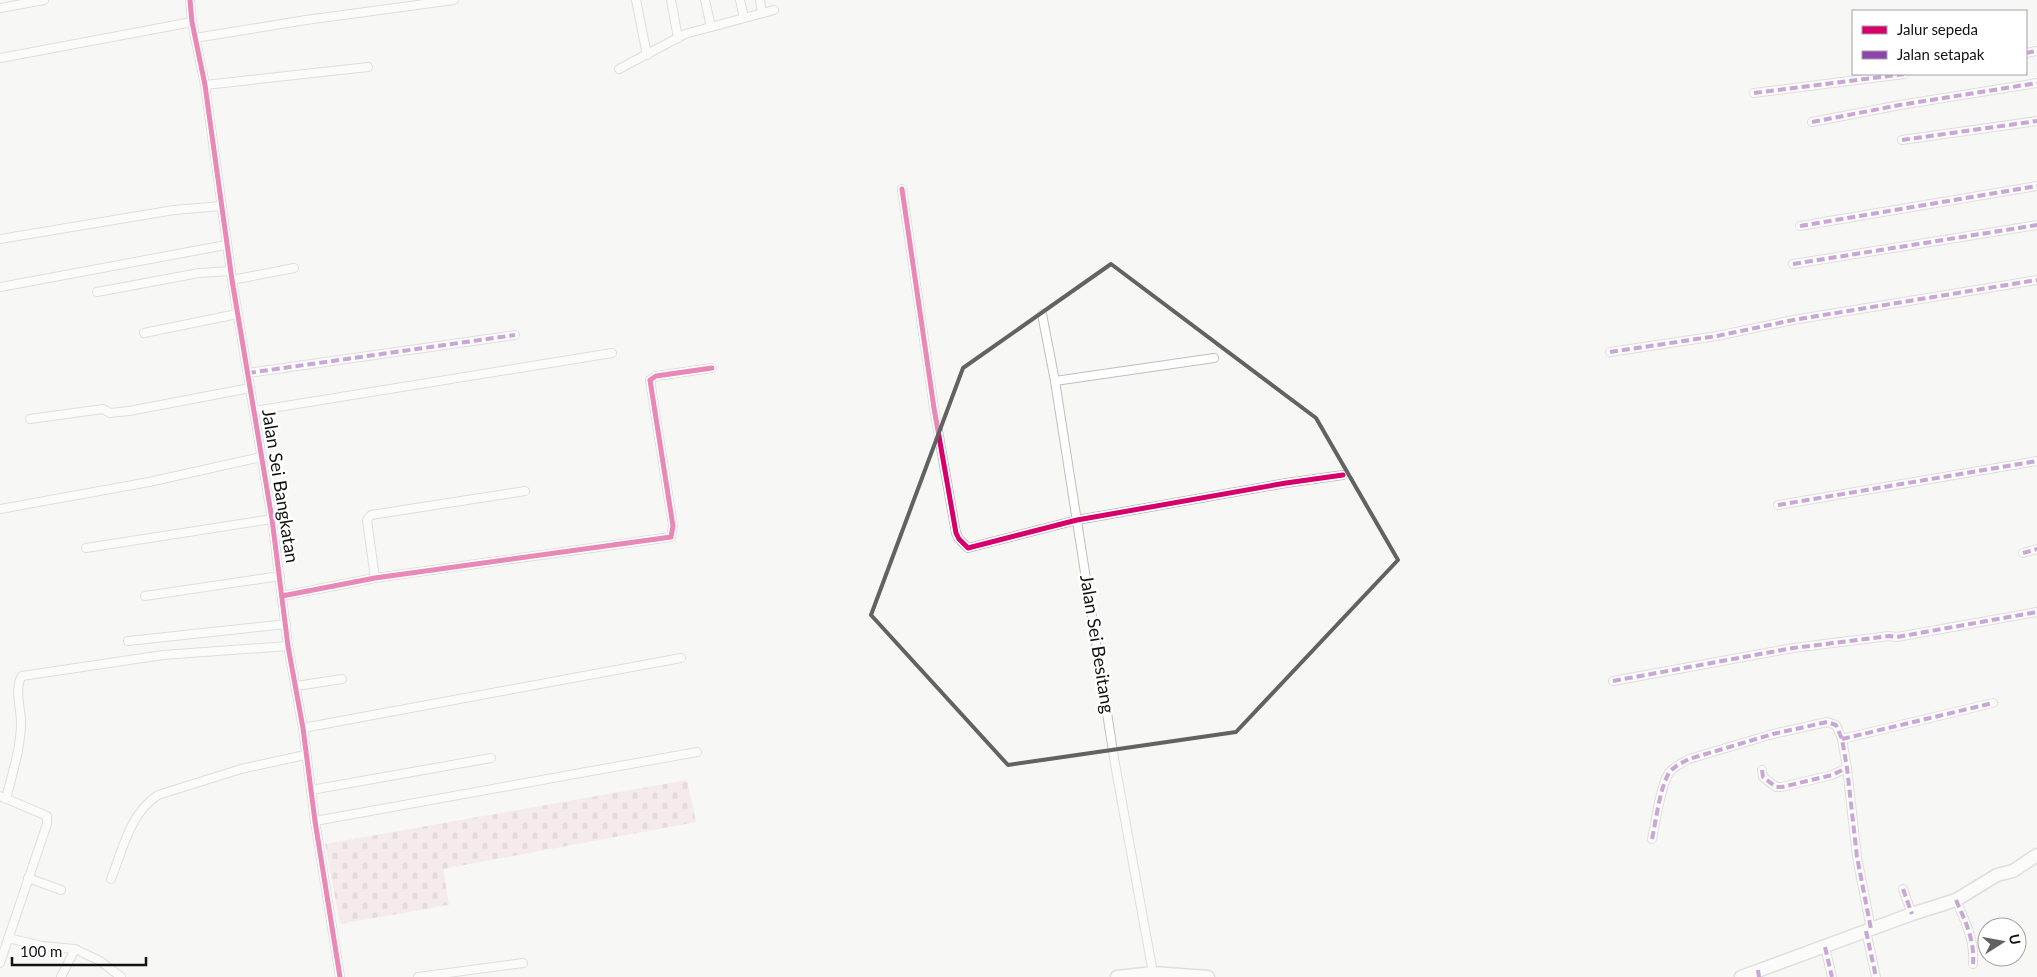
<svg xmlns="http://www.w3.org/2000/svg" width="2037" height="977" font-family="Lato,sans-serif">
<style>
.cemetery{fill:url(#cemetery-stones)}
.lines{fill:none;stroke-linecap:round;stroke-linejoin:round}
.street-casing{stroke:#bfc0be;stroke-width:10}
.primary-casing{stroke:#bfc0be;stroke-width:15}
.street{stroke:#fefefe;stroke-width:8}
.primary{stroke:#fefefe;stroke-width:12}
.quiet{stroke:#8e44ad;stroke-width:4;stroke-dasharray:8 4;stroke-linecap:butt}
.cycleway-casing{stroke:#fff;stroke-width:8}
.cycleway{stroke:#d6006c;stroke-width:5}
.marked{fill:none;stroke:#626361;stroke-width:4;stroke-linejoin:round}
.labels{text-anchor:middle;stroke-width:5;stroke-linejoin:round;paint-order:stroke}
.street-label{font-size:18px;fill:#121311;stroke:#fff}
</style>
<defs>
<pattern id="cemetery-stones" width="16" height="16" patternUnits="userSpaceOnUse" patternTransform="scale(1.25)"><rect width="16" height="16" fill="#f2d9df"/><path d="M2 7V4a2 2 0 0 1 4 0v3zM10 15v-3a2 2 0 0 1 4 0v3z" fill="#ceb9be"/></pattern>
</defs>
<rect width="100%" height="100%" fill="#f7f8f5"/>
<path class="cemetery" d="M687,780L696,822L443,869L449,905L340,924L325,844Z"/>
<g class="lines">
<defs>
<g id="street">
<path d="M190,0L192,22L205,85L232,280L272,519L288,646L303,728L315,821L340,977"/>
<path d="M636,0L647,55"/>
<path d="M671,0L678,38"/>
<path d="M705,0L711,27"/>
<path d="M740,0L744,18"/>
<path d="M760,0L762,13"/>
<path d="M0,8L44,0"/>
<path d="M195,38L306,20L454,0"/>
<path d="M2026,53L2037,51"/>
<path d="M0,58L192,22"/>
<path d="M619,69L685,34L774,10"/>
<path d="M205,85L368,67"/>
<path d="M1754,93L1904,74"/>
<path d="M1812,122L1900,105L2037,83"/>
<path d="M1902,140L2037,121"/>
<path d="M902,189L934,408L956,533L959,539L968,548L1077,520L1286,483L1343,475"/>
<path d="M1800,226L2037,186"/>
<path d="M0,239L174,210L221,206"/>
<path d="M1793,264L2037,225"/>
<path d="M232,280L294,268"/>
<path d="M0,287L226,245"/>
<path d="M97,292L199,273L231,271"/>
<path d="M1042,314L1055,381L1115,764L1153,973"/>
<path d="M144,333L237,314"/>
<path d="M1610,352L1717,336L1793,320L2037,280"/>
<path d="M248,373L515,335"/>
<path d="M1055,381L1214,358"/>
<path d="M254,411L612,353"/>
<path d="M30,419L103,409L110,413L129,411L250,388"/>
<path d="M1778,505L2037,461"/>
<path d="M0,509L149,482L261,457"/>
<path d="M86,548L272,519"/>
<path d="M2023,553L2037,549"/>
<path d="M375,578L367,520L371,515L525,491"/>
<path d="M145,596L280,576"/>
<path d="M282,596L375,578L671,537L673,526L650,380L656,376L712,368"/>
<path d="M128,641L286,624"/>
<path d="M1613,681L1793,648L1889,636L1897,637L2037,612"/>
<path d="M296,686L342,679"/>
<path d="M303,728L681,658"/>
<path d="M1842,739L1993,703"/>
<path d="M1762,770L1763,777L1776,787H1782L1832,775L1847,768"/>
<path d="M311,790L491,758"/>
<path d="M0,796L47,816V824L0,963"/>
<path d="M6,799C12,774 21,748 21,722C21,710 14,687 22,676L163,655L288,646"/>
<path d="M315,821L697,752"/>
<path d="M1652,839C1656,821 1660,787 1669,773C1674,766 1682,763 1689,759L1773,734L1827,722L1836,725L1842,739L1847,768L1857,857L1871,929"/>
<path d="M28,878L61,890"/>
<path d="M111,879C123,849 130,813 158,795L241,769L305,755"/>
<path d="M1903,889L1912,914"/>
<path d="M1956,900C1965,921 1975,940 1973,964"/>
<path d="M1866,931L1876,977"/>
<path d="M8,938L42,946L75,949L100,961L121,977"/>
<path d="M1825,947L1832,977"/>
<path d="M61,977L75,949"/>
<path d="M418,977L523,963"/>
</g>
<g id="primary">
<path d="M1117,977L1153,973L1208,977"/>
<path d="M1741,977L1912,914L1956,900L1997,875L2013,871L2037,855"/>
</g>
</defs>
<use href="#street" class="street-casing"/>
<use href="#primary" class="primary-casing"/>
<use href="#street" class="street"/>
<use href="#primary" class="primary"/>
<g class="quiet">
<path d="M2026,53L2037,51"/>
<path d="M1754,93L1904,74"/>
<path d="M1812,122L1900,105L2037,83"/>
<path d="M1902,140L2037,121"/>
<path d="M1800,226L2037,186"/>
<path d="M1793,264L2037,225"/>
<path d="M1610,352L1717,336L1793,320L2037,280"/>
<path d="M248,373L515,335"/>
<path d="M1778,505L2037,461"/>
<path d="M2023,553L2037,549"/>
<path d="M1613,681L1793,648L1889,636L1897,637L2037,612"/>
<path d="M1842,739L1993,703"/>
<path d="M1762,770L1763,777L1776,787H1782L1832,775L1847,768"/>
<path d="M1652,839C1656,821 1660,787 1669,773C1674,766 1682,763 1689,759L1773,734L1827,722L1836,725L1842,739L1847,768L1857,857L1871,929"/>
<path d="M1903,889L1912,914"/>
<path d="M1956,900C1965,921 1975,940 1973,964"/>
<path d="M1866,931L1876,977"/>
<path d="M1825,947L1832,977"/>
<path d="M1758,970L1759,977"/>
</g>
<defs>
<g id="cycleway">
<path d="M190,0L192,22L205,85L232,280L272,519L288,646L303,728L315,821L340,977"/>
<path d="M902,189L934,408L956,533L959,539L968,548L1077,520L1286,483L1343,475"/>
<path d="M282,596L375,578L671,537L673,526L650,380L656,376L712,368"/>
</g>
</defs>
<use href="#cycleway" class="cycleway-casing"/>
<use href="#cycleway" class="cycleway"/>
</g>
<path d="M0 0H2037V977H0ZM1111,264L1316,418L1398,560L1236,732L1008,765L871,615L963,368Z" fill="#f7f8f5" fill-opacity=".55" fill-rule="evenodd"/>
<path class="marked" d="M1111,264L1316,418L1398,560L1236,732L1008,765L871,615L963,368Z"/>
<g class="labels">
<g class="street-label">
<text transform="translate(280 486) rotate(81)" y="6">Jalan Sei Bangkatan</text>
<text transform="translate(1097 644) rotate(81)" y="6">Jalan Sei Besitang</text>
</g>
</g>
<rect x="1852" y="10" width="175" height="65" fill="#ffffff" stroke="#a0a1a0"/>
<rect x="1862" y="26" width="25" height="8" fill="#d6006c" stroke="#a0a1a0"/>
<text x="1897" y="35" font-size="15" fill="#121311">Jalur sepeda</text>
<rect x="1862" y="51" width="25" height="8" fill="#8e44ad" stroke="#a0a1a0"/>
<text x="1897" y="60" font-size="15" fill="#121311">Jalan setapak</text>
<g transform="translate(2002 942) rotate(79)"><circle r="24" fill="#ffffff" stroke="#a0a1a0"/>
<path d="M0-4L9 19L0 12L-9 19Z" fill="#626361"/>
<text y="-8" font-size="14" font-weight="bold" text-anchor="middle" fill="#121311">U</text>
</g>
<path d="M12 957v8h134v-8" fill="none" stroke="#121311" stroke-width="2.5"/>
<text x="20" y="957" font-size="15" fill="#121311" stroke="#ffffff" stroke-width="4" paint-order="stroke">100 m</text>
</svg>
